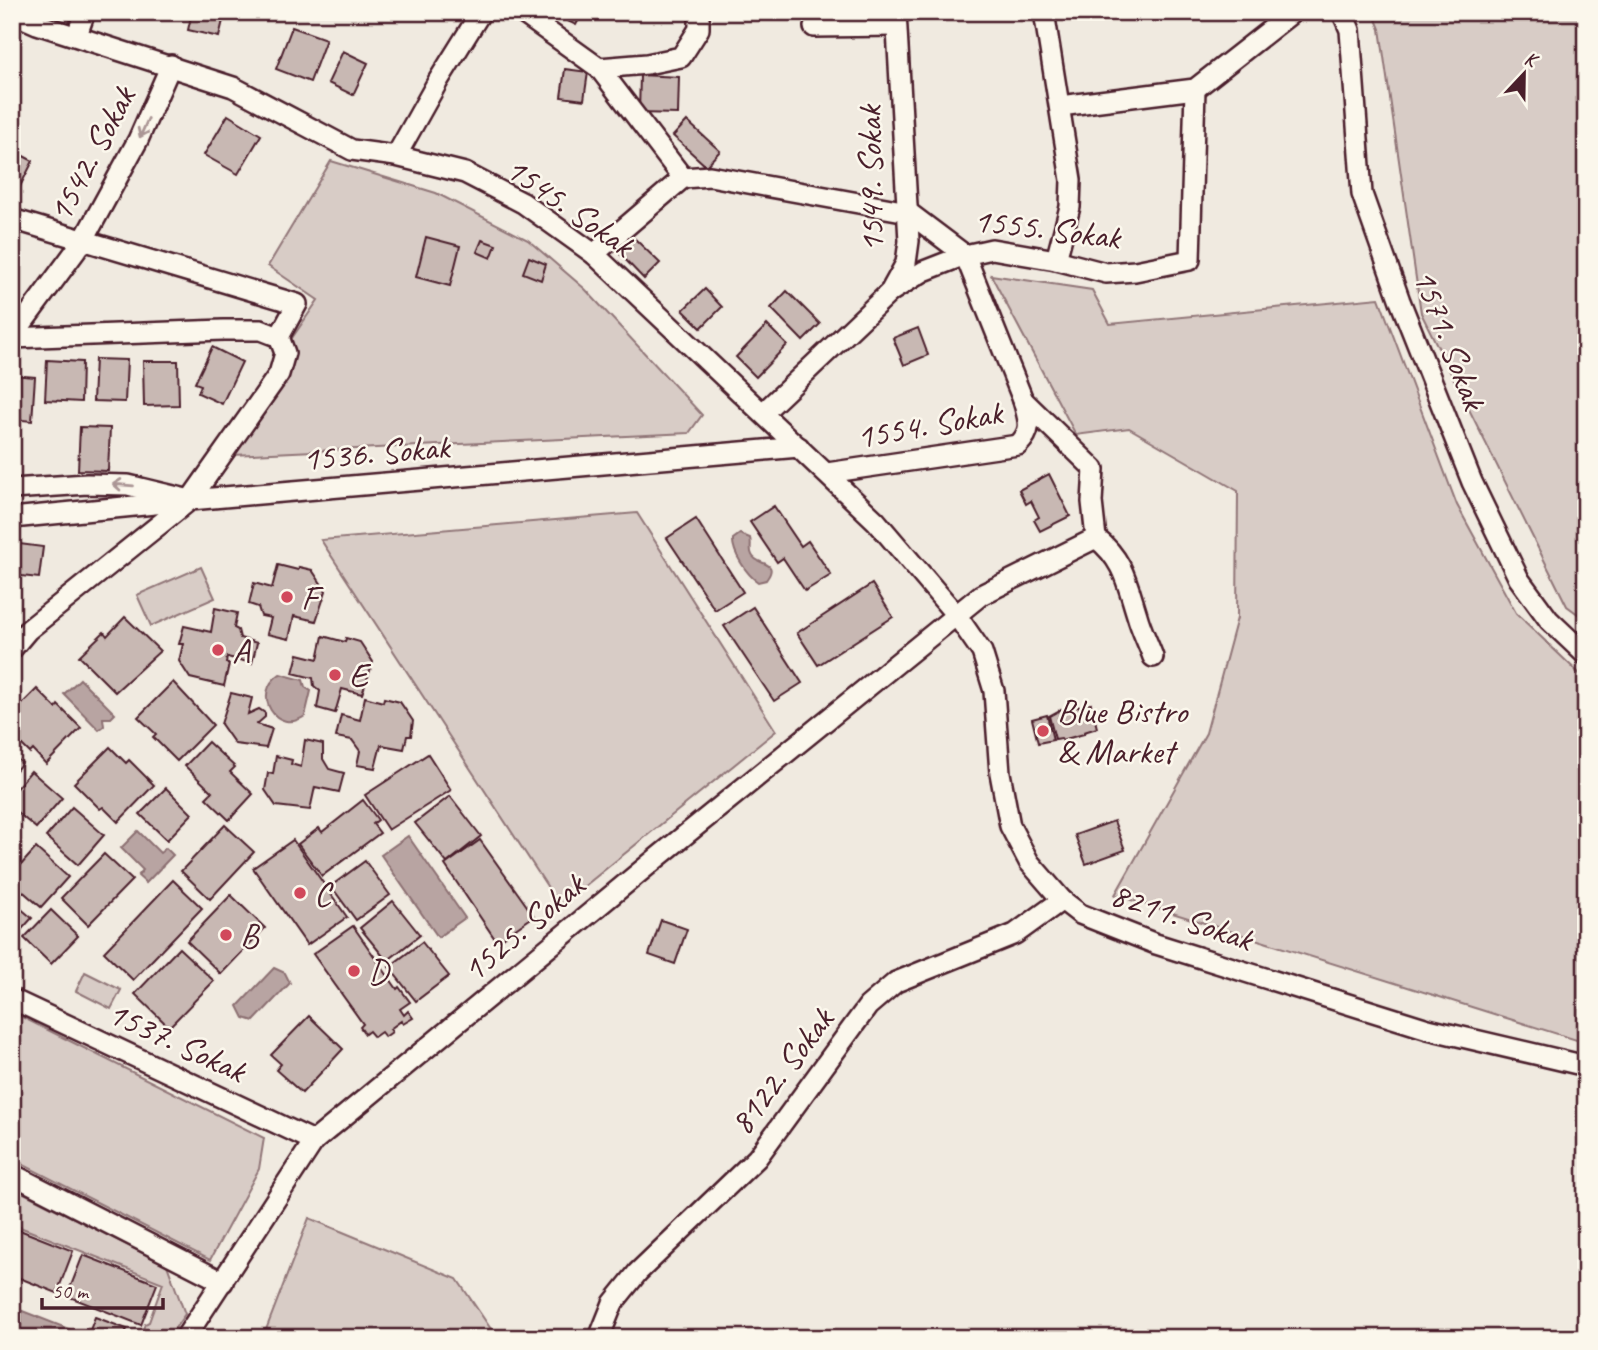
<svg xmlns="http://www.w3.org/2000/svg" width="1598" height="1350" font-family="Caveat,sans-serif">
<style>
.green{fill:#d8ccc6;stroke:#917678;stroke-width:2}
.water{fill:#b8a4a2;stroke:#8c6f72;stroke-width:2}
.building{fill:#c8b8b3;stroke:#4a1f2b;stroke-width:2}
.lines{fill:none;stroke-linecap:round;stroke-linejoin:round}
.minor-casing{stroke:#4a1f2b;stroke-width:24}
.minor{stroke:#fbf7ec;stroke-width:19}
.oneway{stroke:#ab9695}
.poi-dot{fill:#d1495b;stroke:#fbf7ec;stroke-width:2.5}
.labels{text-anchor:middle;stroke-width:5;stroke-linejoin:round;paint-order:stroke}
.street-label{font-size:35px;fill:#4a1f2b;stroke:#fbf7ec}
.poi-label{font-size:35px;fill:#4a1f2b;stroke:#fbf7ec;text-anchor:start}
</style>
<rect width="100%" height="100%" fill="#f0eae0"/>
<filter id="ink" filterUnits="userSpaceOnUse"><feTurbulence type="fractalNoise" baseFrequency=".0143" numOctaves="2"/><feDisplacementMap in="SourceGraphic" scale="14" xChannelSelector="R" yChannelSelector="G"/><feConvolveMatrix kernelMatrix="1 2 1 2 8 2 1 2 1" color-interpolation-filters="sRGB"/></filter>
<g filter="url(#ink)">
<g class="green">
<path d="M1373,12H1586V620L1567,606L1421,313L1380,29Z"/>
<path d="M331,161L436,193L528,240L585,289L702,415L689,433L233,455L238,417L318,300L268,266Z"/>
<path d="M991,275L1092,290L1110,324L1379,298L1457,505L1516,613L1586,680V1043L1115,895L1206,733L1237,618L1238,491L1129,428L1076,435Z"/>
<path d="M637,513L776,731L560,906L321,540Z"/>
<path d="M201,567L215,598L151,626L137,595Z"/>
<path d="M85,972L121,990L111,1009L76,991Z"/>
<path d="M12,1012L264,1138L259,1169L210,1260L12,1159Z"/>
<path d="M12,1187L167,1265L185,1314L168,1338L140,1337L145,1324L149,1322L163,1283L12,1224Z"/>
<path d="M309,1218L457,1279L497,1338H269L264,1335Z"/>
</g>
<g class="water">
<path d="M740,534L750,538C752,544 749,550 752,555C756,566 781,560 766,580L758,582C747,575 732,552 733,539Z"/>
<path d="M280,674L303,680L305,687L311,691L305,716C277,736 250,694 280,674Z"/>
<path d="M80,679L115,714L111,718H103L104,726L99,730L64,694Z"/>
<path d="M138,831L160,853L166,848L173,855L146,883L138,876L143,870L121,848Z"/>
<path d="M408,836L465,918L438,937L381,855Z"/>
<path d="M274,968L285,973L290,983L254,1021L244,1018L238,1006Z"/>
<path d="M12,1307L79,1333L77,1338H37L12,1328Z"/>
</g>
<g class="building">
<path d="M192,12H225L219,37L188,30Z"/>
<path d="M549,12H583L576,25Z"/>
<path d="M292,27L326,39L310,82L276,69Z"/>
<path d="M343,51L368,63L353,95L328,83Z"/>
<path d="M565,69L588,72L584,100L561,97Z"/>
<path d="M640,75L679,77L678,114L639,113Z"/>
<path d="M228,115L261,135L238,174L204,155Z"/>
<path d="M687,121L720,151L706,166L673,136Z"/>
<path d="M12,150L33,161L12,202Z"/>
<path d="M426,237L460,246L450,286L416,277Z"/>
<path d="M635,239L660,263L644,279L620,254Z"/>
<path d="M482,240L496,245L491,258L477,252Z"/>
<path d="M529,257L546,264L541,280L523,273Z"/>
<path d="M705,289L722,307L701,328L683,310Z"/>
<path d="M787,291L820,324L803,341L771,308Z"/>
<path d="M767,325L787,345L756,377L736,357Z"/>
<path d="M918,328L928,355L904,365L893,338Z"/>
<path d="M212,347L242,362L222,404L198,393L201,385L195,383Z"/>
<path d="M95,359L127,360L125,402L93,401Z"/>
<path d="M47,360L82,362L81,402L45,400Z"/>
<path d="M143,361H178L179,405L144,406Z"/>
<path d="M12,375L35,377L32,421L12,419Z"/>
<path d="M80,427L110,428L108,471L78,470Z"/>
<path d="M1049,474L1070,516L1040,531L1034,520L1039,517L1031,501L1026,504L1019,490Z"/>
<path d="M774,506L801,546L808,541L831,575L805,591L783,558L777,562L750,522Z"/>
<path d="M696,519L743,592L715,610L667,538Z"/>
<path d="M12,543L43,547L39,578L12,575Z"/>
<path d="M278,565L298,570L299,567L312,570L326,591L316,621L294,616L289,639L267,634L271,618L261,616L258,607L249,604L254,583L272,588Z"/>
<path d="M872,584L893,617L818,665L797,633Z"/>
<path d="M753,607L802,683L774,701L724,626Z"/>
<path d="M215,608L237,613L234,628L238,630L240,638L257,643L252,663L227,657L226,663L229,664L224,686L190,678L179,661L183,644H179L184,626L211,632Z"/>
<path d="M125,617L160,651L115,692L79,656L104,632L107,636Z"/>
<path d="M323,636L345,642L346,638L360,642L373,662L362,694L342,689L335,713L317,708L320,691L314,686L313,678L293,673L298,654L318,659Z"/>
<path d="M173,682L213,725L177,761L153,737L156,734L138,717Z"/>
<path d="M37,689L56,708L58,705L81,728L46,764L33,750L30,753L12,735V714Z"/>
<path d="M231,693L252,698L248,714L259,709L265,713V717L257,724L272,729L266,748L235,744L221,724Z"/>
<path d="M365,697L383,702L384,698L400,702L413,721L411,736H407L404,749L381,745L375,768L357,765L360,751L352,740L336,737L341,715L360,720Z"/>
<path d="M1091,704L1097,728L1084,732V734L1062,740L1061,738L1055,739L1049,716L1060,710Z"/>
<path d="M1047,715L1053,740L1038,743L1032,719Z"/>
<path d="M305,740L323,744V759L329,769L344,773L339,792L315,787L310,810L276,806L265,790L268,773L273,774L276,756L292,760L291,764L301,767Z"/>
<path d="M208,742L235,767L230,772L253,794L229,820L206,798L212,792L185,766Z"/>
<path d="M110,747L126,763L129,760L154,785L118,822L103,807L100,809L74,783Z"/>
<path d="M428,754L451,790L388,830L365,795Z"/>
<path d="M12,755L22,763L12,775Z"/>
<path d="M31,771L62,798L36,828L12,808V793Z"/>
<path d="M166,788L192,814L167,840L140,814Z"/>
<path d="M450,796L481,836L447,863L415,823Z"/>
<path d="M363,800L378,820L373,824L380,833L322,876L298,844L319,828L322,832Z"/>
<path d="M72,807L104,835L78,865L46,837Z"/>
<path d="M1114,821L1125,850L1086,864L1075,835Z"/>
<path d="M225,825L254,852L210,899L181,871Z"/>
<path d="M293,840L347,917L307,945L253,868Z"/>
<path d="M480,840L534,916L497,942L445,865Z"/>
<path d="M36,848L68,877L41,907L12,882V875Z"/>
<path d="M104,854L132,880L88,925L61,898Z"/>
<path d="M365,861L390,895L356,920L331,886Z"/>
<path d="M173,880L202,908L133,980L104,952Z"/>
<path d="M231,895L265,928L221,974L187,941Z"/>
<path d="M12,901L32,918L12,940Z"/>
<path d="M393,901L420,935L387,961L360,928Z"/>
<path d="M51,910L78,936L51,964L24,938Z"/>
<path d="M661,920L687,929L675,964L649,955Z"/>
<path d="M353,926L397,989L399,987L410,1002L400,1009L404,1015L408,1011L413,1018L403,1024L401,1021L390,1029L392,1032L385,1037L381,1032L374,1037L369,1031L365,1034L360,1027L363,1024L313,954Z"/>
<path d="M422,942L449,976L416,1001L389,967Z"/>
<path d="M179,948L214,981L169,1027L135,994Z"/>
<path d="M309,1016L343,1049L302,1093L276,1070L281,1064L271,1055Z"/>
<path d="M12,1227L73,1251L57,1293L12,1275Z"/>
<path d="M83,1255L157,1284L141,1325L67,1296Z"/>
<path d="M95,1317L127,1329L123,1338H87Z"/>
</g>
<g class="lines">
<defs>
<g id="minor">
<path d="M521,12L599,68L683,178L594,254"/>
<path d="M1044,12L1071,180L1070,207L1056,260"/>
<path d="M1342,12L1350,30L1362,194L1400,301L1472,482L1519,579L1549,620L1586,655"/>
<path d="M12,13L37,24L233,87L352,150L396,156L465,173L523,203L594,254L876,521L957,616L982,652L994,691L1000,773L1010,826L1029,862L1062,900L1080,914L1156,944L1428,1029L1586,1066"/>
<path d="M814,27L896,26"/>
<path d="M77,35L85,12"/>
<path d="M599,68L647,64L681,57L699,29V12"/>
<path d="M1060,106L1195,89L1293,12"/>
<path d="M396,156L438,81L481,12"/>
<path d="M683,178L710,176L908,212L965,255L992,249L1056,260L1106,273L1135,271L1190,260L1195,89"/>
<path d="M12,219L297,304L279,337"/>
<path d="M12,337L83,241L138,140L171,65"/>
<path d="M12,338L223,330H261L279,337L285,353L279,374L190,500"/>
<path d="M764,412L890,292L906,263L909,241L896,12"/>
<path d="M827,473L1018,445C1034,429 1028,420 1023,400L965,255L924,271L890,292"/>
<path d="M12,489L87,484L128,485L190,500"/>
<path d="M12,518L175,502"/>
<path d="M1096,538C1124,560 1127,584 1137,615C1141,630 1148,643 1153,657"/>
<path d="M12,649L28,630L190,500L799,447"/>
<path d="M12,999L314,1141"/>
<path d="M12,1174L223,1282"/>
<path d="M185,1338L314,1141L658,857L981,595L1096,538L1092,502L1094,469L1023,400"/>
<path d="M599,1338L613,1303L638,1272L757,1158L868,1006L896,982L1015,934L1062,900"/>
</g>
</defs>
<use href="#minor" class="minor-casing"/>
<use href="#minor" class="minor"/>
</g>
<defs><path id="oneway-shaft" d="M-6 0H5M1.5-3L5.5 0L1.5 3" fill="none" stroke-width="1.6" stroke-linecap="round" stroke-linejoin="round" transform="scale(1.75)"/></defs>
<g class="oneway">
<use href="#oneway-shaft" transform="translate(144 128) rotate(114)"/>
<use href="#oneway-shaft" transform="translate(123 485) rotate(-175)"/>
</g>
</g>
<g class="poi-dot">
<circle cx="287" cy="597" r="7"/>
<circle cx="218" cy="650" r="7"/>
<circle cx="335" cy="675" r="7"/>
<circle cx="1043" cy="731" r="7"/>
<circle cx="300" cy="893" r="7"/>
<circle cx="226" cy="935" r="7"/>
<circle cx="354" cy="971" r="7"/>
</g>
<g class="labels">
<g class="street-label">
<text transform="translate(91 154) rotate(-62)" y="12">1542. Sokak</text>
<text transform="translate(870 179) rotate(-91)" y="12">1549. Sokak</text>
<text transform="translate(570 206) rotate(35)" y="12">1545. Sokak</text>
<text transform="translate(1047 228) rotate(7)" y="12">1555. Sokak</text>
<text transform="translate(1450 339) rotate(69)" y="12">1571. Sokak</text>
<text transform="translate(929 424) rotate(-10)" y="12">1554. Sokak</text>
<text transform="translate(376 452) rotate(-5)" y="12">1536. Sokak</text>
<text transform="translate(1182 916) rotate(19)" y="12">8211. Sokak</text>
<text transform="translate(523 927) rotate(-40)" y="12">1525. Sokak</text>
<text transform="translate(177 1041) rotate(25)" y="12">1537. Sokak</text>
<text transform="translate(781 1071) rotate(-53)" y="12">8122. Sokak</text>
</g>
<g class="poi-label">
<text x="301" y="609">F</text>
<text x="232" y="662">A</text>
<text x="349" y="687">E</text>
<text x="1057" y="723">Blue Bistro<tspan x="1057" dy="40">&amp; Market</tspan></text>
<text x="314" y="905">C</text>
<text x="240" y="947">B</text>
<text x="368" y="983">D</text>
</g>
</g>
<rect width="1598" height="1350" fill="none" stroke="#fbf7ec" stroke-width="42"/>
<rect x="21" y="21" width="1556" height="1308" fill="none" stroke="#4a1f2b" stroke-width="2.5" filter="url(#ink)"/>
<g transform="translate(1524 74) rotate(22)" stroke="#fbf7ec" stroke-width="5" paint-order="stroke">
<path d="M0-5L12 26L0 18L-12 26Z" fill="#4a1f2b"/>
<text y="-10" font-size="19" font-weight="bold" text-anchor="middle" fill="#4a1f2b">K</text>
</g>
<path d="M42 1298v10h121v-10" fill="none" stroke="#4a1f2b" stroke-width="3.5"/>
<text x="52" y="1298" font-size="21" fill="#4a1f2b" stroke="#fbf7ec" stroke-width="5" paint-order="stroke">50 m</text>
</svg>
